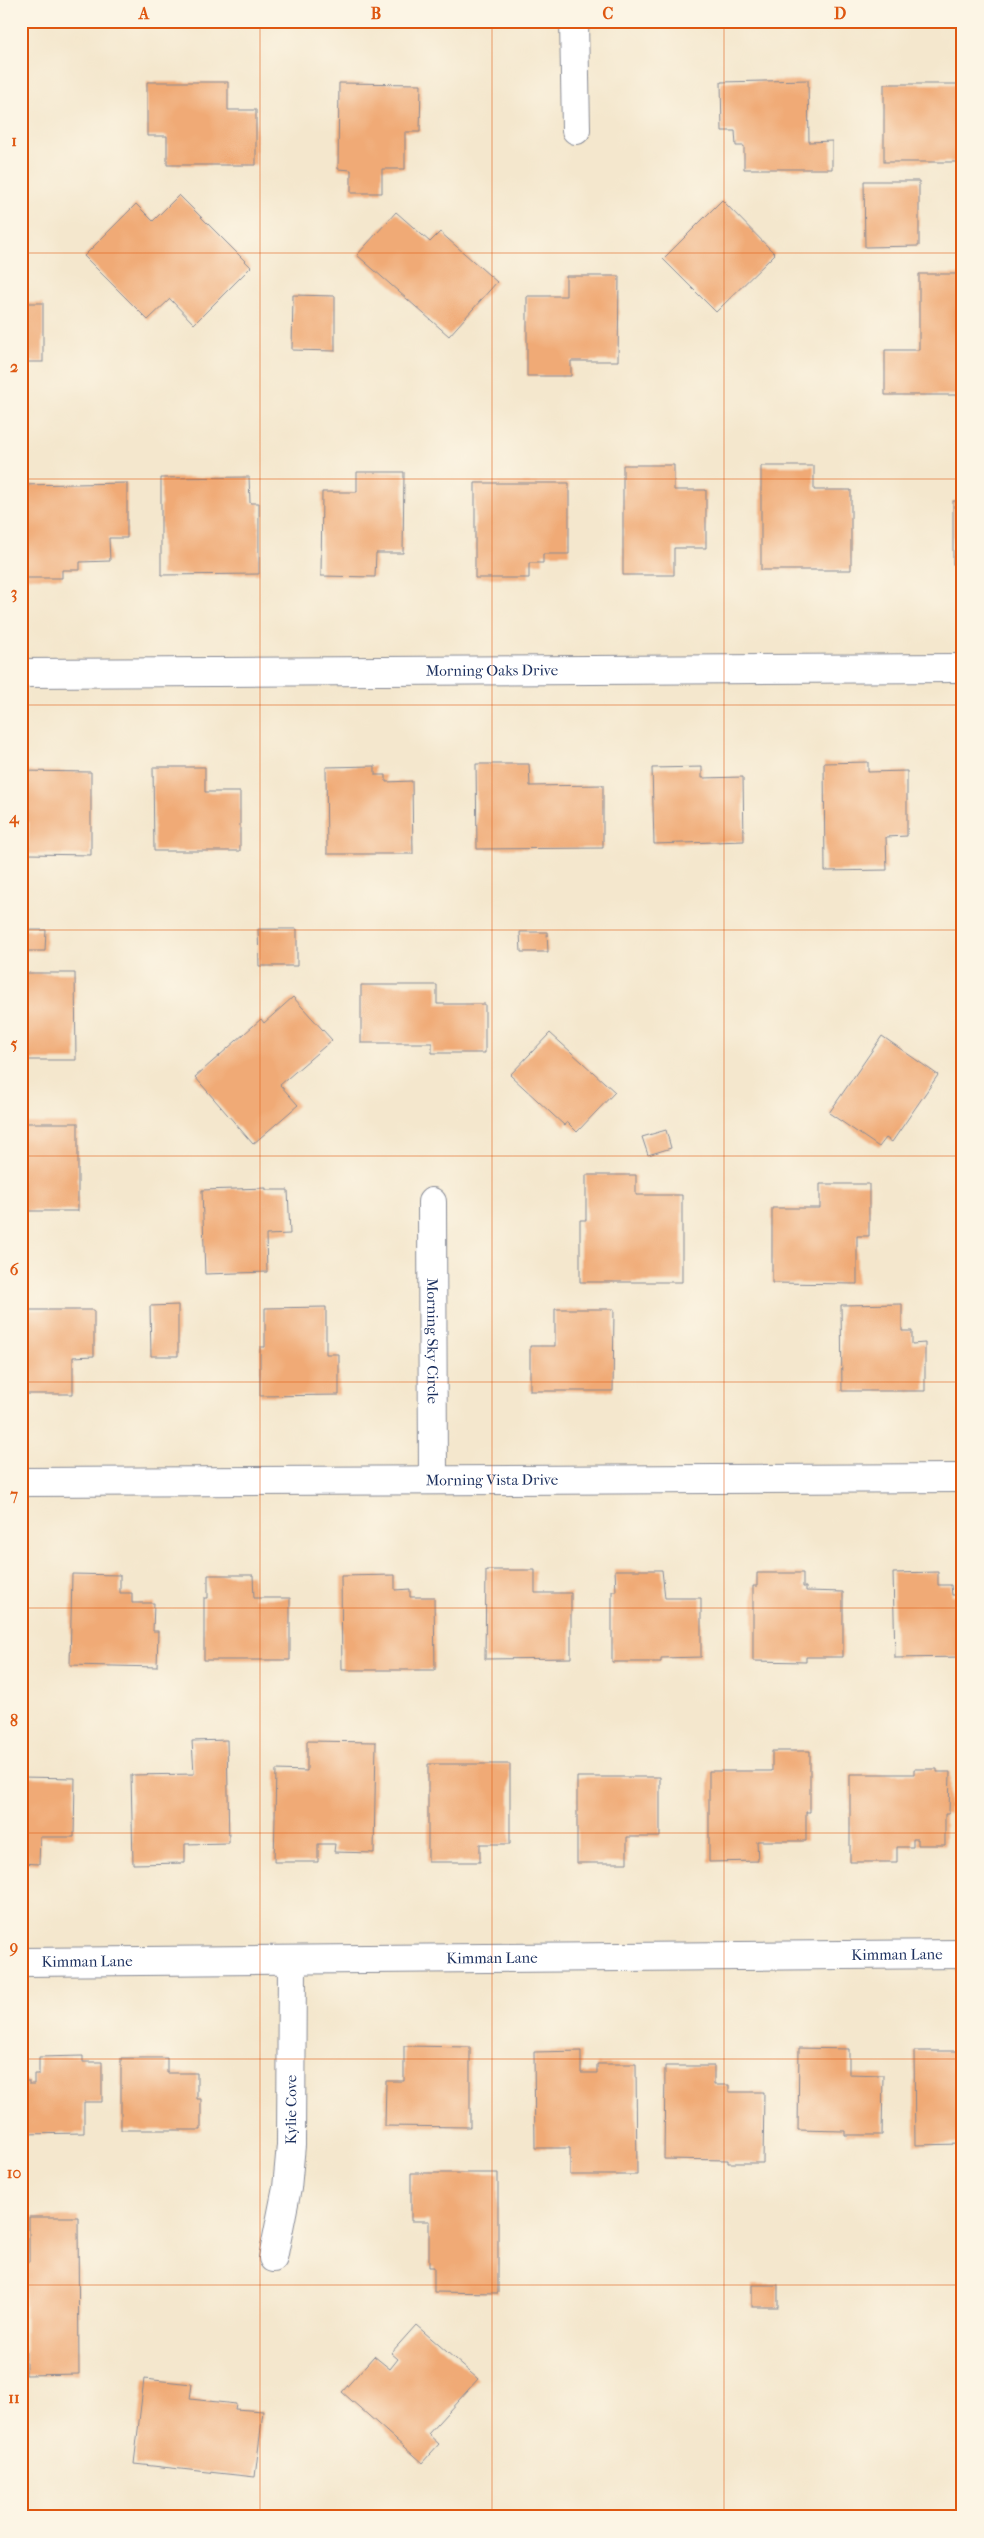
<svg xmlns="http://www.w3.org/2000/svg" width="984" height="2538" font-family="'IM FELL French Canon',serif">
<style>
.building{fill:#f0aa76}
.lines{fill:none;stroke-linecap:round;stroke-linejoin:round}
.minor-casing{stroke:#888b96;stroke-width:30}
.minor{stroke:#fff;stroke-width:28}
.grid{fill:none;stroke:#de5710;stroke-width:1;stroke-opacity:0.55}
.labels{text-anchor:middle;stroke-width:4;stroke-linejoin:round;paint-order:stroke}
.street-label{font-size:15px;fill:#1b2f5e;stroke:#fcf5e5}
.neatline{fill:none;stroke:#de5710;stroke-width:2}
.grid-label{font-size:16px;text-anchor:middle;font-weight:bold;fill:#de5710}
</style>
<rect width="100%" height="100%" fill="#fcf5e5"/>
<filter id="ink" filterUnits="userSpaceOnUse"><feTurbulence type="fractalNoise" baseFrequency=".02" numOctaves="2"/><feDisplacementMap in="SourceGraphic" scale="10" xChannelSelector="R" yChannelSelector="G"/><feConvolveMatrix kernelMatrix="1 2 1 2 8 2 1 2 1" color-interpolation-filters="sRGB"/></filter>
<filter id="wash" filterUnits="userSpaceOnUse"><feTurbulence type="fractalNoise" baseFrequency=".0096" numOctaves="4" result="noise"/><feDisplacementMap in="SourceGraphic" scale="20" xChannelSelector="R" yChannelSelector="G"/><feGaussianBlur stdDeviation="1.12" result="paint"/><feColorMatrix in="noise" values="0 0 0 0 0 0 0 0 0 0 0 0 0 0 0 0 0 1.4 0 .05"/><feComposite in="paint" operator="in"/></filter>
<g filter="url(#wash)">
<rect width="100%" height="100%" fill="#f4e7cd"/>
<g id="blocks">
<g class="building">
<path d="M808,80L809,142L832,141V169H744V146H736L735,131H722L721,82Z"/>
<path d="M147,82H228V110H256V165H167V136H147Z"/>
<path d="M339,83L421,84L420,132H405V169H382V193H351V170L338,169Z"/>
<rect x="884" y="84" width="79" height="78"/>
<path d="M864,181H919V246L865,247Z"/>
<path d="M179,195L251,267L194,324L170,299L148,320L84,256L136,204L153,221Z"/>
<path d="M722,200L775,254L716,312L663,259Z"/>
<path d="M396,212L430,242L440,232L497,282L449,336L357,255Z"/>
<path d="M919,274H963V395H885V350H919Z"/>
<path d="M566,276H619L618,361H571V376H527V296H566Z"/>
<path d="M293,295L335,296V351L292,350Z"/>
<rect x="21" y="303" width="22" height="59"/>
<path d="M623,465H674V490H706V548H674V575H623Z"/>
<path d="M761,466H814V490H851V570H761Z"/>
<path d="M357,472H404L403,553H376L375,577L321,576L322,492H357Z"/>
<path d="M249,477L250,503H259V574L161,575V478Z"/>
<path d="M127,483V538H109L110,561L80,562V570H62V578H21V485Z"/>
<path d="M475,483H569V554H543V563H529V578H475Z"/>
<rect x="953" y="501" width="10" height="63"/>
<path d="M868,762V772L907,771V836L886,837L887,870L825,871L824,763Z"/>
<path d="M476,764H529L530,786L603,785V848L477,849Z"/>
<path d="M375,766V775H386V782L412,781L413,854H327L326,767Z"/>
<path d="M153,767H205V792H240V851H154Z"/>
<path d="M702,767V778L743,777L744,841L654,844L652,768Z"/>
<path d="M21,771L91,772V855L28,854L29,822H21Z"/>
<path d="M258,929H297V966H259Z"/>
<path d="M21,930H46L45,951H21Z"/>
<path d="M520,932H547L548,952H521Z"/>
<path d="M21,973H75L76,1060H21Z"/>
<path d="M361,985H437V1004H485V1053H432V1043H361Z"/>
<path d="M293,997L332,1040L280,1085L298,1105L253,1144L195,1077L261,1019L264,1023Z"/>
<path d="M550,1033L615,1092L577,1132L567,1122L565,1126L510,1075Z"/>
<path d="M882,1036L938,1075L892,1142L886,1138L879,1147L829,1113Z"/>
<rect x="21" y="1123" width="57" height="88"/>
<path d="M666,1130L671,1148L648,1155L642,1137Z"/>
<path d="M586,1175H636V1195H682V1282H580V1220H586Z"/>
<path d="M820,1184H869V1236H857V1284L772,1283V1208H820Z"/>
<path d="M266,1188V1190H288L290,1234L266,1235L267,1272L205,1274L202,1190Z"/>
<path d="M902,1304V1331H912V1344L925,1343V1391H842L841,1305Z"/>
<path d="M178,1305V1356H151L150,1306Z"/>
<path d="M326,1307V1354H339V1395L260,1396V1347H265V1308Z"/>
<path d="M555,1309H614L613,1391H530V1346H555Z"/>
<path d="M21,1310H94V1356L73,1357V1394H21Z"/>
<path d="M486,1570H535V1593H571V1658L485,1659Z"/>
<path d="M615,1570H662L665,1598H701V1657L661,1658V1662H612V1591H616Z"/>
<path d="M938,1572V1585H951L952,1595H963V1657L895,1658L893,1573Z"/>
<path d="M757,1573H803V1587H806V1591L843,1592V1657H806V1662L753,1661V1586H757Z"/>
<path d="M72,1574L120,1575V1593H132V1603H154L153,1631H158L157,1667L70,1665Z"/>
<path d="M208,1575H253L254,1598H290V1660H204V1598H208Z"/>
<path d="M395,1575V1590L410,1589V1597H434L435,1670H342L341,1576Z"/>
<path d="M227,1740L229,1843L185,1844V1863L133,1864L131,1775L194,1774L192,1741Z"/>
<path d="M307,1741L376,1742L374,1853L334,1852L335,1844H318V1862H274L276,1770L307,1771Z"/>
<path d="M772,1751H810V1812H806V1841H757L758,1861L709,1862V1771H772Z"/>
<path d="M428,1764H510V1844H480V1862H428Z"/>
<path d="M914,1769H937V1772H950L949,1814H945V1845H918V1839H913V1847H897V1862H850V1774H914Z"/>
<path d="M21,1777L75,1778L74,1837H40L39,1864L21,1863Z"/>
<path d="M577,1777H660V1837H627V1863H577Z"/>
<path d="M404,2046L470,2047V2127L385,2126L386,2081H404Z"/>
<path d="M799,2048L849,2049V2074L883,2075L882,2135H845V2131L798,2130Z"/>
<path d="M581,2051V2073H597V2064H636L637,2175H570V2148H535L534,2052Z"/>
<path d="M914,2051H962L963,2144L915,2145Z"/>
<path d="M83,2056V2062H102V2102H84V2133L21,2134V2081H29V2084H34V2074H39V2057Z"/>
<path d="M121,2058H167V2073H197V2099H201V2130H121Z"/>
<path d="M665,2066H714V2085H729V2092H764L763,2163H728V2160L664,2159Z"/>
<path d="M411,2173H498V2293L434,2292V2267H429V2221H411Z"/>
<path d="M29,2217H78L79,2374L26,2375L25,2262H29Z"/>
<rect x="752" y="2285" width="26" height="22"/>
<path d="M416,2325L478,2379L428,2434L439,2444L422,2463L342,2392L374,2356L390,2369L398,2359L391,2353Z"/>
<path d="M144,2379L192,2384L190,2399L236,2404L235,2409L263,2411L255,2477L134,2464Z"/>
</g>
</g>
</g>
<g filter="url(#ink)">
<use href="#blocks" fill-opacity="0" stroke="#888b96" stroke-width="1"/>
<g class="lines">
<defs>
<g id="minor">
<path d="M574,21L576,130"/>
<path id="s1" d="M21,673L963,668"/>
<path id="s2" d="M432,1202L433,1480"/>
<path id="s3" d="M21,1482L963,1478"/>
<path id="s4" d="M21,1962L963,1954"/>
<path id="s5" d="M273,2258L287,2188L291,2145L292,1960"/>
</g>
</defs>
<use href="#minor" class="minor-casing"/>
<use href="#minor" class="minor"/>
</g>
</g>
<path class="grid" d="M260,21V2517M492,21V2517M724,21V2517M21,253H963M21,479H963M21,705H963M21,930H963M21,1156H963M21,1382H963M21,1608H963M21,1833H963M21,2059H963M21,2285H963"/>
<g class="labels">
<g class="street-label">
<text dy="5" stroke="none"><textPath href="#s1" startOffset="471">Morning Oaks Drive</textPath></text>
<text dy="5" stroke="none"><textPath href="#s2" startOffset="139">Morning Sky Circle</textPath></text>
<text dy="5" stroke="none"><textPath href="#s3" startOffset="471">Morning Vista Drive</textPath></text>
<text dy="5" stroke="none"><textPath href="#s4" startOffset="876">Kimman Lane</textPath></text>
<text dy="5" stroke="none"><textPath href="#s4" startOffset="471">Kimman Lane</textPath></text>
<text dy="5" stroke="none"><textPath href="#s4" startOffset="66">Kimman Lane</textPath></text>
<text dy="5" stroke="none"><textPath href="#s5" startOffset="150">Kylie Cove</textPath></text>
</g>
</g>
<rect width="984" height="2538" fill="none" stroke="#fcf5e5" stroke-width="55"/>
<rect x="28" y="28" width="928" height="2482" class="neatline"/>
<g class="grid-label">
<text x="144" y="19">A</text>
<text x="376" y="19">B</text>
<text x="608" y="19">C</text>
<text x="840" y="19">D</text>
<text x="14" y="146">1</text>
<text x="14" y="372">2</text>
<text x="14" y="598">3</text>
<text x="14" y="823">4</text>
<text x="14" y="1049">5</text>
<text x="14" y="1275">6</text>
<text x="14" y="1500">7</text>
<text x="14" y="1726">8</text>
<text x="14" y="1952">9</text>
<text x="14" y="2178">10</text>
<text x="14" y="2403">11</text>
</g>
</svg>
